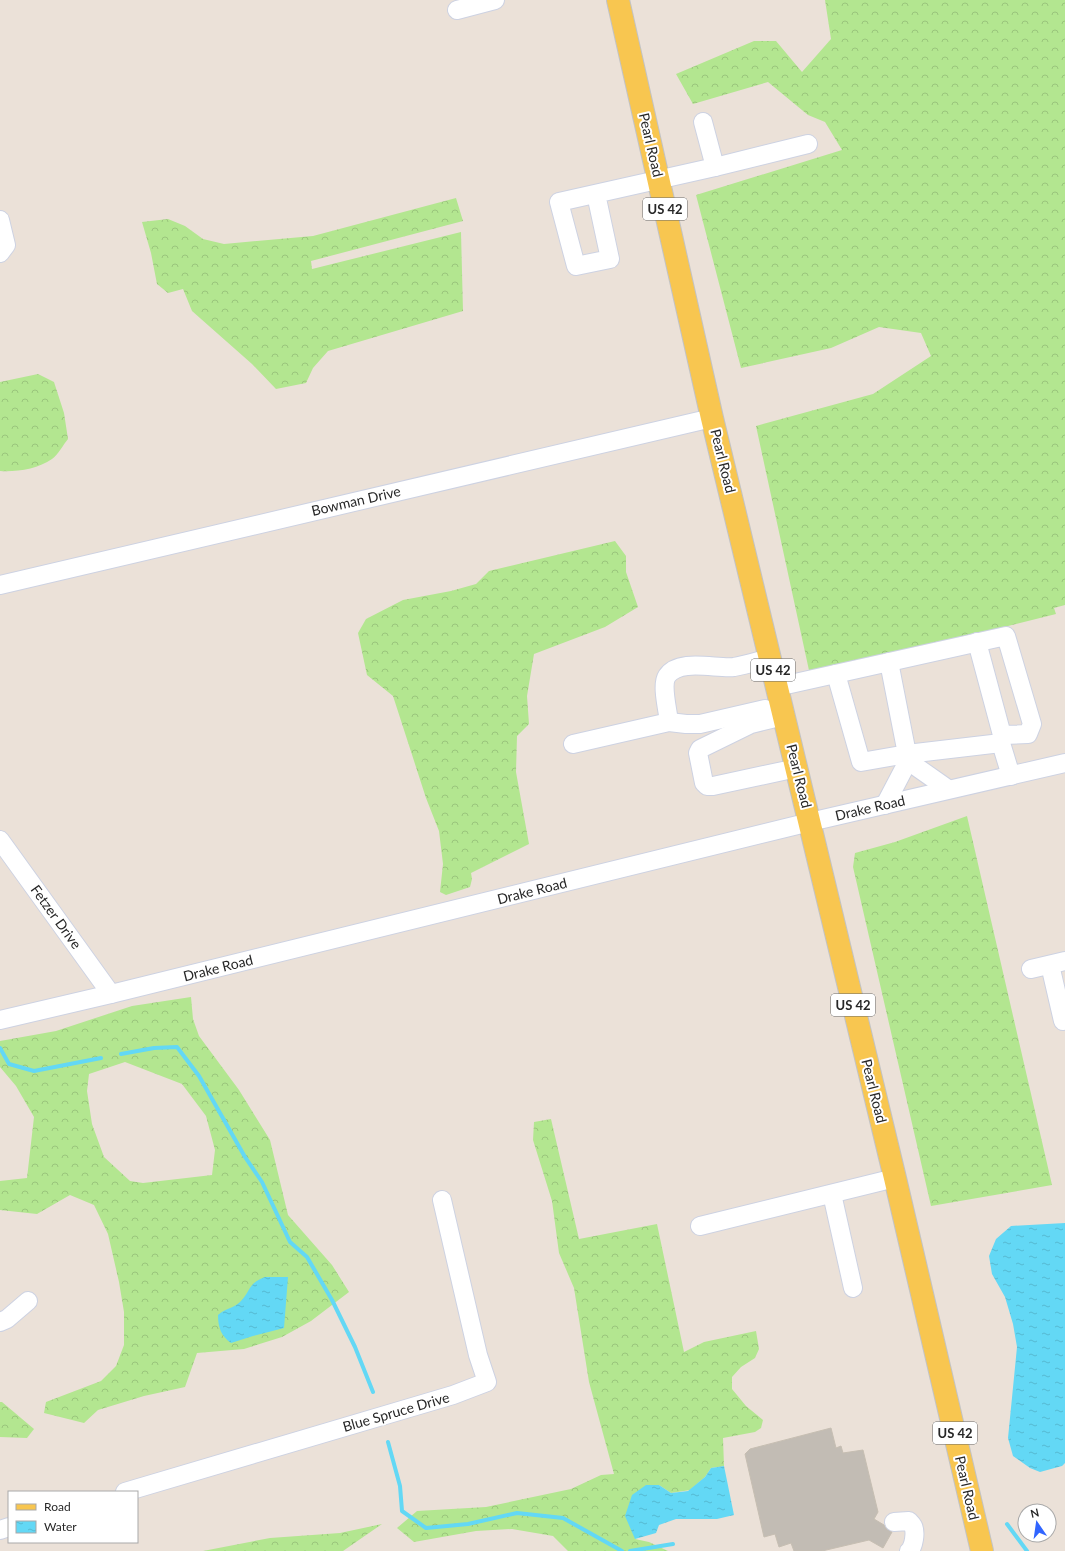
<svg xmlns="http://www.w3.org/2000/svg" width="1065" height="1551" font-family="Lato,sans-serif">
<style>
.forest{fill:url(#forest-crowns);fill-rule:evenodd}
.water{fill:url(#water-ripples)}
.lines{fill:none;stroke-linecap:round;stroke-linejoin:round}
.stream{stroke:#63d8f5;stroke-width:4}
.building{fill:#c2bcb4;stroke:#c6beb2}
.minor-casing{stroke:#cdd2e2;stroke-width:20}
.major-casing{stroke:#c3c3c3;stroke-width:24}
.minor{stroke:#fff;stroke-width:18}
.major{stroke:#f8c650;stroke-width:22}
.labels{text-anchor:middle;stroke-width:4;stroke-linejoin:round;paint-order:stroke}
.shield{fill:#fff;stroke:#686868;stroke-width:1}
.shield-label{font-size:13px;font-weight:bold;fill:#272727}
.street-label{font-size:14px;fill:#272727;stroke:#fff}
</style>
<defs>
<pattern id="forest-crowns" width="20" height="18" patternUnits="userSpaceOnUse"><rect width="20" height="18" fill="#b3e690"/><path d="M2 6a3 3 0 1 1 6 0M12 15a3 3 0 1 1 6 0" fill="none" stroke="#9ac57c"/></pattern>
<pattern id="water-ripples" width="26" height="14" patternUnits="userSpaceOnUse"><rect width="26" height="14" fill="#63d8f5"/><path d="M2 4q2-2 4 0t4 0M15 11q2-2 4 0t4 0" fill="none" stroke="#56b9d2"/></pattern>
</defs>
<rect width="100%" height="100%" fill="#ebe1d8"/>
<g class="forest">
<path d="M825,0H1065V605L1054,608L1056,614L810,675L756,426L873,394L931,356L921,333L879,327L831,348L741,368L696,195L842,150L825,122L808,115L768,82L693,104L676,74L754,41H776L802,72L831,39Z"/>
<path d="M456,198L463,221L311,261L312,269L461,232L463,311L328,351L313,368L306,383L276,389L252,364L192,311L183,289L168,293L157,284L151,253L142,222L168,219L185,226L203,239L224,244L313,236Z"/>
<path d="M38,374L54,382L64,413L68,439C63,445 58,455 52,459C38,469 17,472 0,471V382Z"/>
<path d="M615,541L626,556V572L638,607L605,627L534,654L527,696L529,724L517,736L516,772L529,844L471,873L472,879L470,887L446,895L440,892L443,864L439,831L426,798L393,696L367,675L358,633L366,619L403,600L451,591L476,584L489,571Z"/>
<path d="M967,816L1052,1185L931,1206L853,867L855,853L895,842Z"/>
<path d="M191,997L193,1019L199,1036L239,1090L270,1140L288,1215L332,1265L349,1292L311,1321L282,1337L244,1349L197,1353L185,1387L144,1396L98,1410L84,1423L44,1413L46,1402L101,1381L116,1366L124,1345V1312L119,1282L108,1234L94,1205L70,1195L37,1214L0,1210V1181L27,1178L34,1117L16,1086L0,1067V1041L56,1031L132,1006ZM125,1062L182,1084L206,1116L215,1150L212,1175L143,1183L130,1181L104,1157L92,1124L87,1091L89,1074Z"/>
<path d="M551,1119L579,1239L657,1224L684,1352L704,1342L756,1331L759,1349L755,1358L741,1367L732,1377V1389L746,1406L763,1420L761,1428L755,1432L723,1438L724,1466L711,1468L705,1477L690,1490L671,1493L659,1485L635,1539L649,1542L668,1551H568L553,1536L512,1529L476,1531L414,1542L397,1528L417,1511L486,1507L571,1489L601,1475L614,1474L589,1382L574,1288L559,1253L552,1201L533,1140L534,1122Z"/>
<path d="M0,1402H2L34,1429L27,1438L0,1437Z"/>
<path d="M382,1524L343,1551H203L270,1538L340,1533Z"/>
</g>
<g class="water">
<path d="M1065,1223V1463L1062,1466L1040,1472L1030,1468L1013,1456L1008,1438L1017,1347L1013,1324L1005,1297L992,1274L989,1256L996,1239L1011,1226Z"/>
<path d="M265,1277H288L284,1328L253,1336L231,1343C221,1336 218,1327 218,1315C224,1309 234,1308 240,1302C251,1291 248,1283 265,1277Z"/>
<path d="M724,1466L734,1515L717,1519H676L659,1525L656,1533L635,1539L625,1516L632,1495L646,1485H659L671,1493L688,1491L705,1477L711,1468Z"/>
</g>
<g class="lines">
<g class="stream">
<path d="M0,1048L9,1064L34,1071L101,1058"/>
<path d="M121,1054L154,1048L177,1047L199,1076L245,1157L262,1182L290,1242L307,1257L332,1300L355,1347L373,1392"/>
<path d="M388,1442L400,1486L402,1511L426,1528L468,1524L517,1513L563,1518L622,1551"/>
<path d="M1007,1524L1027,1551"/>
<path d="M630,1551L673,1544"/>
</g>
</g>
<path class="building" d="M831,1428L836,1448L841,1446L843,1453L863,1450L878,1512L874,1519L884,1525L886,1528L892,1532L883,1548L869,1540L822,1551H794L791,1543L779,1547L775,1534L764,1537L745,1454L750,1449Z"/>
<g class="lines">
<defs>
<g id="minor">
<path d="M457,10L495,0"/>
<path d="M703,122L715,167"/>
<path d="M596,194L610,259L576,266L559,202L715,167L808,144"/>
<path d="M0,220L6,245L0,253"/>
<path d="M0,585L712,418"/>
<path d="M977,642L1002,735"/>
<path d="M836,674L861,762L907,754L889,662"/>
<path d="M777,687L1006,636L1032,724L1028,734L1002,735L1001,743L1011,776"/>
<path d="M784,716L751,724L700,749L698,753L704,783L707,786H713L797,768"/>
<path d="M669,722C668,711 661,685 667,676C679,658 716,669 734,667C746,665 758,661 770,658"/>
<path d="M573,744L669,722L686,724H700L765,709"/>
<path d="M908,761L948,789"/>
<path d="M885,805L908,761L907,754L1001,743"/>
<path d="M0,840L111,994"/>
<path d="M1050,965L1063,1021"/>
<path d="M1031,969L1065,961"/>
<path d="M0,1020L111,994L810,822L1065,763"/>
<path d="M832,1194L853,1288"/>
<path d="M700,1226L895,1178"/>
<path d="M0,1322L7,1319L28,1301"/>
<path d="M125,1492L453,1395L487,1382L478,1355L442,1200"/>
<path d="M894,1522L909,1521C910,1522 912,1524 913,1526C916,1532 914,1547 909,1551"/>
<path d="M0,1530L9,1527"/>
</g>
<path id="major" d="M618,0L712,418L895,1178L982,1551"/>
</defs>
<use href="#minor" class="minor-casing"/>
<use href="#major" class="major-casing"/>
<use href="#minor" class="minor"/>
<use href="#major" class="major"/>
</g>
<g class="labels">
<g class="shield">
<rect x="643" y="198" width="44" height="22" rx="3"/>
<rect x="751" y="659" width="44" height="22" rx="3"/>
<rect x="831" y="994" width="44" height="22" rx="3"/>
<rect x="933" y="1422" width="44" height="22" rx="3"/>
</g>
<g class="shield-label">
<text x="665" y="214">US 42</text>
<text x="773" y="675">US 42</text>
<text x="853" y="1010">US 42</text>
<text x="955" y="1438">US 42</text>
</g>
<g class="street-label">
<text transform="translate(651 145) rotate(77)" y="5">Pearl Road</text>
<text transform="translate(723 461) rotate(76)" y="5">Pearl Road</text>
<text transform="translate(356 501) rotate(-13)" y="5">Bowman Drive</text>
<text transform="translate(799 776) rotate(76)" y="5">Pearl Road</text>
<text transform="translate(870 808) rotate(-13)" y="5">Drake Road</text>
<text transform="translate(532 891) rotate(-14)" y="5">Drake Road</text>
<text transform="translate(56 917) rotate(54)" y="5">Fetzer Drive</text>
<text transform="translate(218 968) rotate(-14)" y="5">Drake Road</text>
<text transform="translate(874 1091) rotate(76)" y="5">Pearl Road</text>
<text transform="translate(396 1412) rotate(-16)" y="5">Blue Spruce Drive</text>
<text transform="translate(967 1488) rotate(77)" y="5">Pearl Road</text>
</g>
</g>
<rect x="8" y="1491" width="130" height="52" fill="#ffffff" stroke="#a9a9a9"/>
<rect x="16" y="1504" width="20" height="6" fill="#f8c650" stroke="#a9a9a9"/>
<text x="44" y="1511" font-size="12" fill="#272727">Road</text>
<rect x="16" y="1521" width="20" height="12" fill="url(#water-ripples)" stroke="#a9a9a9"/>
<text x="44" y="1531" font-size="12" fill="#272727">Water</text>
<g transform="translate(1037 1523) rotate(347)"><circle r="19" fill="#ffffff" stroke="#a9a9a9"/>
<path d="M0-3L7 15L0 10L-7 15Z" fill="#3165ff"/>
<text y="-6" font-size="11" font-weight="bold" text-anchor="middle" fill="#272727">N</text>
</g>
</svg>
